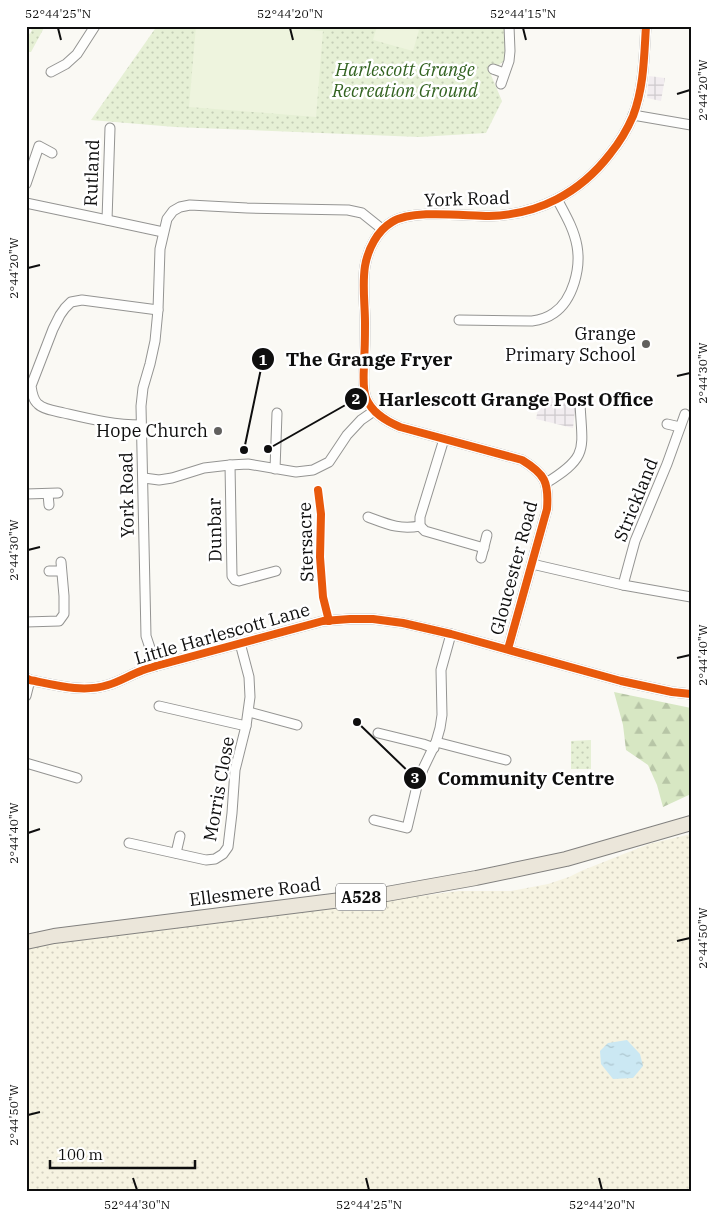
<svg xmlns="http://www.w3.org/2000/svg" width="717" height="1218" font-family="'IBM Plex Serif',serif">
<style>
.industrial{fill:url(#industrial-grid)}
.farmland{fill:url(#farmland-dots)}
.forest{fill:url(#forest-firs)}
.park{fill:url(#park-dots)}
.pitch{fill:#eef4de}
.water{fill:url(#water-ripples)}
.lines{fill:none;stroke-linecap:round;stroke-linejoin:round}
.minor-casing{stroke:#949492;stroke-width:11}
.primary-casing{stroke:#82817f;stroke-width:16}
.minor{stroke:#fefefd;stroke-width:9}
.primary{stroke:#ebe6da;stroke-width:14}
.cycleway-casing{stroke:#fff;stroke-width:11}
.cycleway{stroke:#e8590c;stroke-width:8}
.ticks{fill:none;stroke:#0e0e0e;stroke-width:2}
.poi-dot{fill:#61605e;stroke:#fff;stroke-width:2}
.labels{text-anchor:middle;stroke-width:5;stroke-linejoin:round;paint-order:stroke}
.shield{fill:#fff;stroke:#565656;stroke-width:1}
.shield-label{font-size:16px;font-weight:bold;fill:#0e0e0e}
.park-label{font-size:18px;font-style:italic;fill:#336321;stroke:#fff}
.street-label{font-size:18px;fill:#0e0e0e;stroke:#fff}
.poi-label{font-size:18px;fill:#0e0e0e;stroke:#fff;text-anchor:end}
.leader{fill:none;stroke:#0e0e0e;stroke-width:2}
.callout-dot{fill:#0e0e0e;stroke:#fff;stroke-width:2}
.mark-label{font-size:15px;text-anchor:middle;font-weight:bold;fill:#fff}
.callout-label{font-size:19px;text-anchor:middle;font-weight:bold;fill:#0e0e0e;stroke:#fff;stroke-width:5;stroke-linejoin:round;paint-order:stroke}
.neatline{fill:none;stroke:#0e0e0e;stroke-width:2}
.ticks-label{font-size:12px;text-anchor:middle;fill:#0e0e0e}
</style>
<defs>
<pattern id="industrial-grid" width="8" height="8" patternUnits="userSpaceOnUse" patternTransform="scale(1.25)"><rect width="8" height="8" fill="#f2edf0"/><path d="M0 4h8M4 0v8" fill="none" stroke="#cecacd"/></pattern>
<pattern id="farmland-dots" width="8" height="8" patternUnits="userSpaceOnUse" patternTransform="scale(1.25)"><rect width="8" height="8" fill="#f6f3e1"/><path d="M2 2h.1M6 6h.1" fill="none" stroke="#d2cfc0" stroke-width="1.8" stroke-linecap="round"/></pattern>
<pattern id="forest-firs" width="22" height="20" patternUnits="userSpaceOnUse" patternTransform="scale(1.25)"><rect width="22" height="20" fill="#d7e7c3"/><path d="M5 1l3.5 6h-7zM16 11l3.5 6h-7z" fill="#b7c5a6"/></pattern>
<pattern id="park-dots" width="8" height="8" patternUnits="userSpaceOnUse" patternTransform="scale(1.25)"><rect width="8" height="8" fill="#e6f0d5"/><path d="M2 2h.1M6 6h.1" fill="none" stroke="#c4cdb6" stroke-width="1.8" stroke-linecap="round"/></pattern>
<pattern id="water-ripples" width="26" height="14" patternUnits="userSpaceOnUse" patternTransform="scale(1.25)"><rect width="26" height="14" fill="#cbe8f3"/><path d="M2 4q2-2 4 0t4 0M15 11q2-2 4 0t4 0" fill="none" stroke="#adc6cf"/></pattern>
</defs>
<rect width="100%" height="100%" fill="#faf9f4"/>
<g class="industrial">
<path d="M649,76L665,78L661,101L647,98Z"/>
<path d="M541,394L556,398L557,396L576,401L573,428L536,419Z"/>
</g>
<path class="farmland" d="M691,834V1192H26V946L459,891H511L548,884L569,877L581,871L649,844Z"/>
<path class="forest" d="M614,692L691,708V794L663,807L657,785L648,765L626,750L623,725Z"/>
<g class="park">
<path d="M26,26H45L31,52H26V34L27,32L30,34L32,30Z"/>
<path d="M157,26H504L507,59L493,69L491,75L502,101L486,133L419,137L175,127L91,120Z"/>
<path d="M591,740V769H571V741Z"/>
</g>
<g class="pitch">
<path d="M196,26H265L323,31L316,117L189,107Z"/>
<path d="M377,26H405L419,30L413,51L373,40Z"/>
</g>
<path class="water" d="M627,1040L640,1054L643,1066L633,1078L613,1079L601,1064L600,1051L608,1043Z"/>
<g class="lines">
<defs>
<g id="minor">
<path d="M493,69L504,73"/>
<path d="M51,72L66,64L77,54L95,26"/>
<path d="M501,84L509,61L510,51L509,26"/>
<path d="M633,115L691,125"/>
<path d="M26,184L39,146L52,153"/>
<path d="M26,203L107,220L163,232"/>
<path d="M107,220L110,128"/>
<path d="M459,320L532,321C540,320 547,318 554,313C573,300 581,268 577,246C574,229 565,214 557,199"/>
<path d="M667,424L680,427"/>
<path d="M141,425C114,425 90,419 64,413C56,411 44,410 38,404C33,400 32,393 31,386L53,329L60,315L65,308L71,302L82,300L158,310"/>
<path d="M230,465L232,576L235,580L239,581L276,571"/>
<path d="M275,469L277,413"/>
<path d="M144,478L159,480L172,478L204,468L230,465L248,464L296,472L313,470L329,462L347,435L361,420L374,411"/>
<path d="M546,483C590,456 582,449 580,403"/>
<path d="M26,494L58,493"/>
<path d="M48,494L49,505"/>
<path d="M368,517C387,524 399,530 420,526L425,531L484,548"/>
<path d="M420,526V517L444,439"/>
<path d="M481,558L487,535"/>
<path d="M532,564L623,585L691,597"/>
<path d="M49,571H61"/>
<path d="M623,585L635,541L667,464L685,414"/>
<path d="M26,622L59,621L64,614V596L61,562"/>
<path d="M508,649L547,509C549,482 545,474 522,460L400,427C386,421 372,413 366,398C362,387 364,373 364,361C365,348 365,335 365,323C365,304 362,285 365,266C368,249 377,231 392,222C413,209 464,216 489,216C538,215 580,193 610,154C619,143 627,130 633,116C644,87 644,57 646,26"/>
<path d="M156,666L146,636L141,406L143,388L150,364L155,341L158,310L160,249L167,219L173,211L180,207L190,205L247,208L348,210L362,213L382,229"/>
<path d="M26,678L30,680C55,685 83,693 108,685C119,682 130,675 141,671C145,669 151,668 156,666L323,621L350,619H373L403,623L451,634L621,681L672,692L691,694"/>
<path d="M26,696L30,680"/>
<path d="M159,706L246,726"/>
<path d="M249,712L297,725"/>
<path d="M378,733L423,744L434,748"/>
<path d="M436,742L506,760"/>
<path d="M26,763L77,778"/>
<path d="M374,820L407,828L417,786L423,769L436,742L440,728L442,715L441,670L451,634"/>
<path d="M129,843L206,860L215,859L223,854L228,847L232,813L235,770L246,726L250,697L249,677L240,643"/>
<path d="M176,853L180,836"/>
</g>
<path id="primary" d="M26,942L54,936L381,895L476,878L566,859L691,823"/>
</defs>
<use href="#minor" class="minor-casing"/>
<use href="#primary" class="primary-casing"/>
<use href="#minor" class="minor"/>
<use href="#primary" class="primary"/>
<defs>
<g id="cycleway">
<path d="M318,490L321,514L320,557L323,597L329,621"/>
<path d="M508,649L547,509C549,482 545,474 522,460L400,427C386,421 372,413 366,398C362,387 364,373 364,361C365,348 365,335 365,323C365,304 362,285 365,266C368,249 377,231 392,222C413,209 464,216 489,216C538,215 580,193 610,154C619,143 627,130 633,116C644,87 644,57 646,26"/>
<path d="M26,678L30,680C55,685 83,693 108,685C119,682 130,675 141,671C145,669 151,668 156,666L323,621L350,619H373L403,623L451,634L621,681L672,692L691,694"/>
</g>
</defs>
<use href="#cycleway" class="cycleway-casing"/>
<use href="#cycleway" class="cycleway"/>
</g>
<path class="ticks" d="M58,28L61,40M290,28L293,40M523,28L526,40M677,94L690,90M28,268L40,265M677,376L690,373M28,550L40,547M677,658L690,655M28,833L40,829M677,941L690,938M28,1115L40,1112M133,1178L137,1190M366,1178L369,1190M599,1178L602,1190"/>
<g class="poi-dot">
<circle cx="646" cy="344" r="5"/>
<circle cx="218" cy="431" r="5"/>
</g>
<g class="labels">
<rect class="shield" x="336" y="883.5" width="50" height="27" rx="4"/>
<g class="shield-label">
<text x="361" y="903">A528</text>
</g>
<g class="park-label">
<text x="405" y="76">Harlescott Grange<tspan x="405" dy="21">Recreation Ground</tspan></text>
</g>
<g class="street-label">
<text transform="translate(92 173) rotate(-88)" y="6">Rutland</text>
<text transform="translate(467 199) rotate(-2)" y="6">York Road</text>
<text transform="translate(127 495) rotate(-91)" y="6">York Road</text>
<text transform="translate(636 500) rotate(-68)" y="6">Strickland</text>
<text transform="translate(215 530) rotate(-91)" y="6">Dunbar</text>
<text transform="translate(306 542) rotate(-92)" y="6">Stersacre</text>
<text transform="translate(514 568) rotate(-75)" y="6">Gloucester Road</text>
<text transform="translate(222 634) rotate(-16)" y="6">Little Harlescott Lane</text>
<text transform="translate(219 789) rotate(-80)" y="6">Morris Close</text>
<text transform="translate(255 892) rotate(-7)" y="6">Ellesmere Road</text>
</g>
<g class="poi-label">
<text x="636" y="340">Grange<tspan x="636" dy="21">Primary School</tspan></text>
<text x="208" y="437">Hope Church</text>
</g>
</g>
<path class="leader" d="M244 450L263 359M268 449L356 399M357 722L415 778"/>
<g class="callout-dot">
<circle cx="244" cy="450" r="5"/>
<circle cx="268" cy="449" r="5"/>
<circle cx="357" cy="722" r="5"/>
<circle cx="263" cy="359" r="12"/>
<circle cx="356" cy="399" r="12"/>
<circle cx="415" cy="778" r="12"/>
</g>
<g class="mark-label">
<text x="263" y="365">1</text>
<text x="356" y="404">2</text>
<text x="415" y="783">3</text>
</g>
<g class="callout-label">
<text x="369" y="366">The Grange Fryer</text>
<text x="516" y="406">Harlescott Grange Post Office</text>
<text x="526" y="785">Community Centre</text>
</g>
<rect width="717" height="1218" fill="none" stroke="#ffffff" stroke-width="55"/>
<path d="M50 1160v8h145v-8" fill="none" stroke="#0e0e0e" stroke-width="2.5"/>
<text x="58" y="1160" font-size="15" fill="#0e0e0e" stroke="#ffffff" stroke-width="4" paint-order="stroke">100 m</text>
<rect x="28" y="28" width="662" height="1162" class="neatline"/>
<g class="ticks-label">
<text x="58" y="18">52°44'25"N</text>
<text x="290" y="18">52°44'20"N</text>
<text x="523" y="18">52°44'15"N</text>
<text transform="translate(703 90) rotate(-90)" y="4">2°44'20"W</text>
<text transform="translate(14 268) rotate(-90)" y="4">2°44'20"W</text>
<text transform="translate(703 373) rotate(-90)" y="4">2°44'30"W</text>
<text transform="translate(14 550) rotate(-90)" y="4">2°44'30"W</text>
<text transform="translate(703 655) rotate(-90)" y="4">2°44'40"W</text>
<text transform="translate(14 833) rotate(-90)" y="4">2°44'40"W</text>
<text transform="translate(703 938) rotate(-90)" y="4">2°44'50"W</text>
<text transform="translate(14 1115) rotate(-90)" y="4">2°44'50"W</text>
<text x="137" y="1209">52°44'30"N</text>
<text x="369" y="1209">52°44'25"N</text>
<text x="602" y="1209">52°44'20"N</text>
</g>
</svg>
